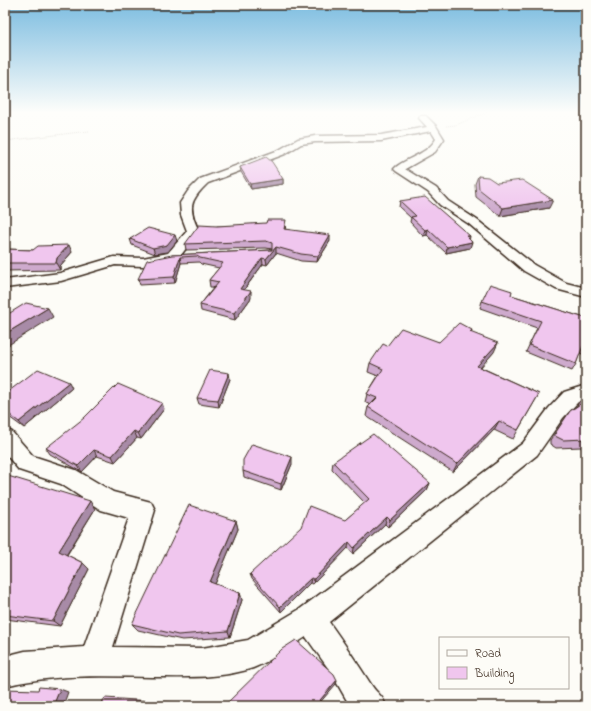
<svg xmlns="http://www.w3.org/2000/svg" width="591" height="711" font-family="'Indie Flower',sans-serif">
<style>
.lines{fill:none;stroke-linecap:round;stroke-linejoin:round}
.minor-casing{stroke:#3b2a1e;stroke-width:3}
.path{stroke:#3b2a1e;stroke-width:1;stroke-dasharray:0.5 1.5;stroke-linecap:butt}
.minor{fill:#fdfcf7;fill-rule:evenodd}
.wall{fill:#ceaacd;stroke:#3b2a1e}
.shaded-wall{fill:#a88ba7;stroke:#3b2a1e}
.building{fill:#f0c6ee;stroke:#3b2a1e}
</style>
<rect width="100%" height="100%" fill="#fdfcf7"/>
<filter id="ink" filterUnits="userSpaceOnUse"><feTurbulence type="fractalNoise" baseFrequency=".025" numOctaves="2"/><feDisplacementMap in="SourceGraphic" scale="8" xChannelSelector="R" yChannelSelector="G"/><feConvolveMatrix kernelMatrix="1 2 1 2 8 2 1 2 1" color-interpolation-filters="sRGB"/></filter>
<g filter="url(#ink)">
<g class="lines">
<defs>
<g id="minor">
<path d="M420,116H426L436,126L444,139L435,152L405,169L436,188L448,201L477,220L534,265L566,283L586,288V297L556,289L524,271L469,224L440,205L428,192L396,171L394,169L396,167C409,157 427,154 436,139L431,131L381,141L315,142L301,144L285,154L208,183C189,201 188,208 199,231L178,259L143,266L115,265L61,281L5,288V280L60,273L114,257L143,258L168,253L187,231L181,215L180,203L188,191L200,179L279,150L298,139L315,136L381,135L427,127L419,118Z"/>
<path d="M586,385V399L578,402L563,418L537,455L329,622C344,643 358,664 372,686C378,695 382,694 386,706H350L330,671L306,637C289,647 272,661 253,668C221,679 184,677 151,677C102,676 52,674 5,686V656L25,651L84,647L129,518L101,510L61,484L19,470L5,453V429L12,432L33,456L76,470L113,492L151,502L155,510L113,647L202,648L248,640L300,609L523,443L549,408L564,392Z"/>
</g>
</defs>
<use href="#minor" class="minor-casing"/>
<g class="path">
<path d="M446,126L456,125L487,112"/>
<path d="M5,141L89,131"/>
</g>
<use href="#minor" class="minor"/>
</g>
<g class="wall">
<path d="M240,167L283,179V184L251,189L241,172Z"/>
<path d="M478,176L497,183L549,208L500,216L476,197L475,184Z"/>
<path d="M400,201L469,239L470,248L446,253L427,235L423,236L410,222L411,218L399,207Z"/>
<path d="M217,226H286L285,229L330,241L317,262L301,261L276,253L267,265L263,264L244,290L251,298L235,320L201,311L200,305L214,287H210L209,280L219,268L201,264L199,262L181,263L175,283L140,285L138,279L172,255L272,250V249L266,248L186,250L185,244Z"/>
<path d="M130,239L177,241L168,252L155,254L132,245Z"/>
<path d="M5,249L33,250L72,252L60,266V270L5,271Z"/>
<path d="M511,295L585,318L586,317V356L580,353L576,364L572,371L526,352L537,328L480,308L482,301Z"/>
<path d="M472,330L471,333L494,352L480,367L539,394L513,439L494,430L453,472L366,416L368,407L370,405L365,402L367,394L378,376L368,372L370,363L387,346L439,342Z"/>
<path d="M230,379L219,407L199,404L197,398Z"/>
<path d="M72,388L24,428L5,414V394Z"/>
<path d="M586,396V456L581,447L556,448L550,444V440L570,411L578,405H577L583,397Z"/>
<path d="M164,409L141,439L137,438L115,462L97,456L82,472L50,454L46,448Z"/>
<path d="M333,462L430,483L427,490L388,527L385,524L353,554L348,548L313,584L310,583L281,612L252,579L250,574L345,520L365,503L332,469Z"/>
<path d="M292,464L281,490L244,477L243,471Z"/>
<path d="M5,479L95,509L67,555L83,563L89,569L60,626L5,619Z"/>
<path d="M236,521L238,529L215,584L240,593L242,600L230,637L182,640L138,630L132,624Z"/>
</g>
<g class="shaded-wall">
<path d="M283,179V184L251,189L250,184Z"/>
<path d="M553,200L549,208L500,216L503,208Z"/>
<path d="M428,229L427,235L423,236L425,230Z"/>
<path d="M175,235L177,241L168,252L155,254L153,248Z"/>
<path d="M330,235V241L317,262L318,256Z"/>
<path d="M466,236H470L469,242Z"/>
<path d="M472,242L470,248L446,253L447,247Z"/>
<path d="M69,245L72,252L60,266V270L56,263L57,258Z"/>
<path d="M276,247V253L267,265L266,259Z"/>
<path d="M180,257L181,263L175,283L174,277Z"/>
<path d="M262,258L263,264L240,295V289Z"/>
<path d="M251,291V298L235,320L234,313Z"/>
<path d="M48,308L53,317L5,347V334Z"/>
<path d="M498,343L494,352L474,375L477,366Z"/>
<path d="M229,373L230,379L219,407L218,400Z"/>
<path d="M69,382L72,388L24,428L19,422Z"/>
<path d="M162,403L164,409L141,439L138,433Z"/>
<path d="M499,421L494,430L453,472L457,464Z"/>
<path d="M134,431L137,438L115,462L112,456Z"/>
<path d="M94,450L97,456L82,472L78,466Z"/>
<path d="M292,457V464L281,490V484Z"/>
<path d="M430,483L427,490L388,527L390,520Z"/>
<path d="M90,501L95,509L65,557L59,551Z"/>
<path d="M387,517L385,524L353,554L354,548Z"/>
<path d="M236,521L238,529L213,589L210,582Z"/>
<path d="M349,542L348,548L313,584L314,579Z"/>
<path d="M83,563L89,569L60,626L53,621Z"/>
<path d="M311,578L310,583L281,612L280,607Z"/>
<path d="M240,593L242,600L230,637L228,631Z"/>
<path d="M337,680L336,684L317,706H315Z"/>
<path d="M60,689L68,692L63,706H53Z"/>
<path d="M181,703L185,706H180Z"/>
</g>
<g class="building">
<path d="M266,157L272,162L283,179L250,184L240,167Z"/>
<path d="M478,176L488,177L497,183L522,180L553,200L503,208L479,189Z"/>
<path d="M425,197L470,236H466L472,242L447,247L428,229L425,230L411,217L416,216L400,201Z"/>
<path d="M267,220H286L284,229L330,235L318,256L301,254L276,247L266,259L262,258L240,289L251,291L234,313L200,305L219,282L209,280L223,263L200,258L197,256L180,257L174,277L138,279L147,260L172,255L272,250V243L266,241L185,244L199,225L217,226L266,223Z"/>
<path d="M148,228L175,235L167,245L153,248L130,239Z"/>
<path d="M69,245L57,258L56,263H5V249L33,250L38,246Z"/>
<path d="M490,284L512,291L511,295L585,318L586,317V347L583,346L576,364L529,345L541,321L482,301Z"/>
<path d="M26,303L48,308L5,334V316Z"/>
<path d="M459,323L472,330L470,332L498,343L477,366L539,394L518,430L499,421L457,464L368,407L377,398L367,394L383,369L370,363L383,344L387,346L401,328L439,342Z"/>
<path d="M38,369L69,382L19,422L5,411V394Z"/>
<path d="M210,370L229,373L218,400L197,398Z"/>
<path d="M118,384L162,403L138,433L134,431L112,456L94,450L78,466L46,448L84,418Z"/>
<path d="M586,400V439L563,440L555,436L556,432L570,411Z"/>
<path d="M373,434L430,483L390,520L387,517L354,548L349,542L314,579L311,578L280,607L250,574L301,527L309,506L345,520L369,499L333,462Z"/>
<path d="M252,444L292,457L281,484L243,471V460Z"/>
<path d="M8,476L90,501L59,551L83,563L53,621L5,615V479Z"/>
<path d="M189,505L236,521L210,582L240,593L228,631L178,635L132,624Z"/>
<path d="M296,640L334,674L337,680L315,706H224L282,649Z"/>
<path d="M39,687L60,689L53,706H5V689L38,690Z"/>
<path d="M105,698L181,703L180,706H99Z"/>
</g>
</g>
<linearGradient id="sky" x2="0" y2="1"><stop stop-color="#7bbce0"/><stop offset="0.53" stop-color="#fefefb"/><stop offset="1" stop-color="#fefefb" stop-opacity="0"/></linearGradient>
<rect width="591" height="212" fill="url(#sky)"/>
<rect width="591" height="711" fill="none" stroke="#fdfcf7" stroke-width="20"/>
<rect x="10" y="10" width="571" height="691" fill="none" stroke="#3b2a1e" stroke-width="1.5" filter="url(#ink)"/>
<rect x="439" y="637" width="130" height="52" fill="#fdfcf7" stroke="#afa8a0"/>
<rect x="447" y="650" width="20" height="6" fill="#fdfcf7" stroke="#afa8a0"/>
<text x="475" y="657" font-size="12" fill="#3b2a1e">Road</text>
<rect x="447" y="667" width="20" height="12" fill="#f0c6ee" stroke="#afa8a0"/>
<text x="475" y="677" font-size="12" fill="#3b2a1e">Building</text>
</svg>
